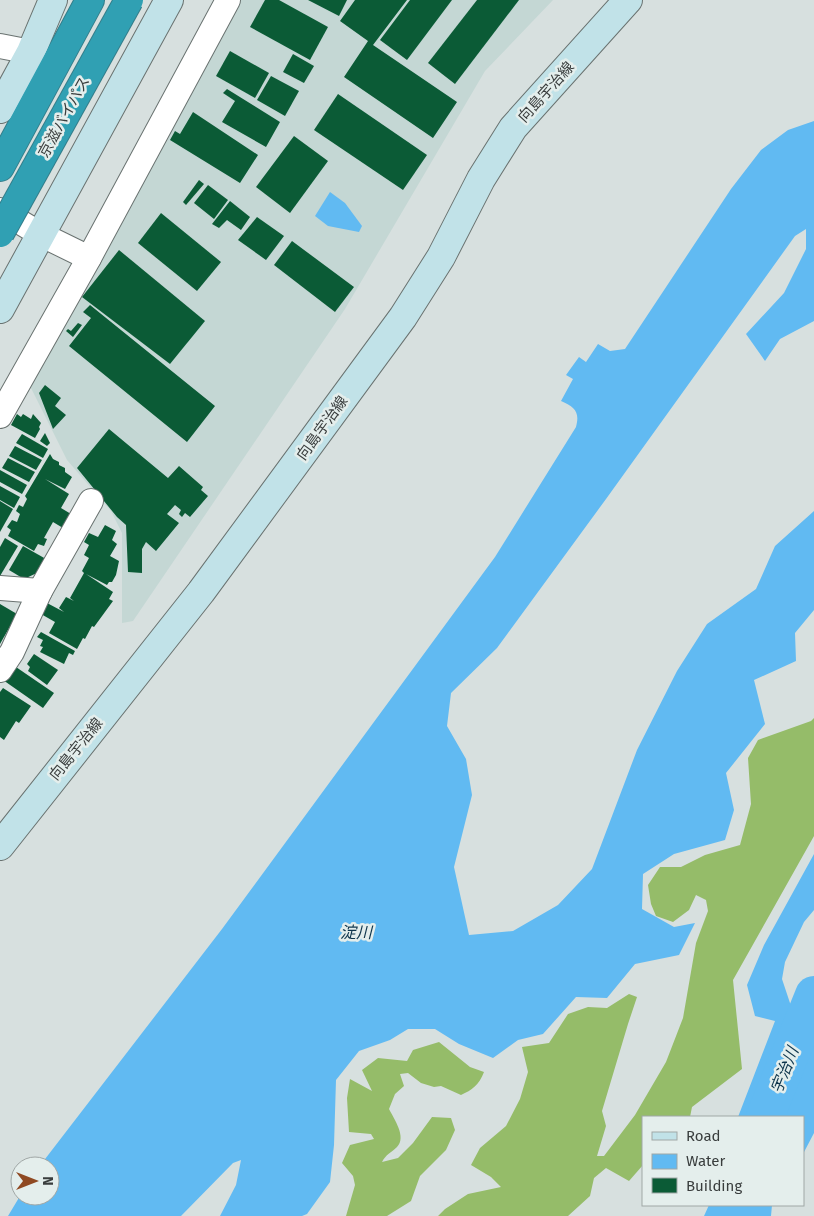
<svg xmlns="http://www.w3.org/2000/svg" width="814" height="1216" font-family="'Fira Sans','Noto Sans JP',sans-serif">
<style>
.built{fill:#c4d7d4}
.forest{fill:#95bc69}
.water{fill:#61baf2}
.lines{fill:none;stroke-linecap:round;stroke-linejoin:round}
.river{stroke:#61baf2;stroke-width:38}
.building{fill:#0b5b36}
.street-casing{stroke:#697270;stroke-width:26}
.secondary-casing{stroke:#697270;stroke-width:30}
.highway-casing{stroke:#337d8a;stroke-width:30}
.street{stroke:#fff;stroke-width:24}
.secondary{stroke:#c1e2e8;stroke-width:28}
.highway{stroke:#30a0b3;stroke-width:28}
.highway-bridge-casing{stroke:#337d8a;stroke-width:30;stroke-linecap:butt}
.highway-bridge{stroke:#30a0b3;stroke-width:28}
.labels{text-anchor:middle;stroke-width:5;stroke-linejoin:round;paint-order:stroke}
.street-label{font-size:15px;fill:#393d3d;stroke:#e4eeec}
.water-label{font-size:16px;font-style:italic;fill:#0e354c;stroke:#e4eeec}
</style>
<rect width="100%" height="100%" fill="#d7e0df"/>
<path class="built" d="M241,0H553L485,71L345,309L133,621L122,623V533L111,511L67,460L30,386Z"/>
<g class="forest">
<path d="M814,718V836L733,980L742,1069L692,1107L690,1117H643V1165L629,1181L606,1168L594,1178L590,1196L568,1216H438L445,1209L468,1194L501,1187L491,1177L471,1165L480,1148L506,1126L520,1099L528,1072L522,1047L549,1043L568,1014L588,1007L607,1008L629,994L637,997L628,1024L602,1111L606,1126L597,1156H604L635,1115L666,1062L683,1018L696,943L708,911L706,900L696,895L689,910L673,922L656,916L651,904L648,885L660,867H681L705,855L740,845L751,804L748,758L758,740L811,721Z"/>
<path d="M439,1042L470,1067L484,1072C479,1085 472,1090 461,1095L441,1086L434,1087L421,1083L408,1073L400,1074L404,1086L395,1094L389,1109C394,1119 407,1137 397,1147C391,1153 386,1154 382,1162L398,1158L413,1143L432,1117L451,1118L455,1130L446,1150L420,1176L411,1201L387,1216H346L355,1185L353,1176L342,1163L350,1145L374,1139L371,1134L349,1132L347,1098L350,1079L372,1091L362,1070L378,1058L407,1061L413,1050Z"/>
</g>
<g class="water">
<path d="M814,121V321L780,339L765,361L746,334L784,293L806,249V229L795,236L606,499L497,648L451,693L447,726L466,759L472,795L454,867L469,935L513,931L558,905L592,869L637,750L677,671L707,624L756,589L775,546L814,511V610L795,633L796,661L754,680L765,724L726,773L734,810L725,840L674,854L643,874L642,909L674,927L695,923L679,955L635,964L607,998L576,997L543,1034L518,1040L493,1058L459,1044L435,1029H408L390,1040L359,1051L336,1080L334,1145L330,1182L307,1214L302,1216H220L236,1185L241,1160L233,1163L181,1216H8L20,1196H50V1166H40L42,1163L222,929L495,557L576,427C580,412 575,407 561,401L573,379L566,375L579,357L586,362L598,344L610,351L625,349L731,189L761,150L788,130Z"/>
<path d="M330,192L345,203L362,226L359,232L328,226L315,216Z"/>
<path d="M814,854V910L804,922L785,962L782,979L792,1009L808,1028L814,1024V1133L803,1154V1117H738L775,1021L755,1016L747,985L764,945Z"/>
<path d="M709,1205H772L771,1216H704Z"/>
</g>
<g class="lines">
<path class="river" d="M765,1117L814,995"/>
</g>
<g class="building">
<path d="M265,0H279L328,27L310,60L250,27Z"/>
<path d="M308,0H347L339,16Z"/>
<path d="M355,0H407L373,45L457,102L433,138L344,77L368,41L340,21Z"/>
<path d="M410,0H452L407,60L380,40Z"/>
<path d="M477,0H519L455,84L428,63Z"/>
<path d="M230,51L269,73L255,98L216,76Z"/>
<path d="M293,54L314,66L304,83L283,72Z"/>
<path d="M271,76L299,91L285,116L257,100Z"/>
<path d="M227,89L280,122L266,147L222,122L235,101L223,93Z"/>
<path d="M338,94L427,155L403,190L314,130Z"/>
<path d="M193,112L258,155L240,183L170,140L175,131L180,134Z"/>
<path d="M294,136L328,161L290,213L256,187Z"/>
<path d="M199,180L204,184L186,205L183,202Z"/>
<path d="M208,185L228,200L214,219L194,203Z"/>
<path d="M230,201L250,217L241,230L227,220L219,228L212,224Z"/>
<path d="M161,213L221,262L197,291L138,243Z"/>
<path d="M257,217L284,236L266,260L238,240Z"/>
<path d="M292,241L354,287L335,312L274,265Z"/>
<path d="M119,250L205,321L170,364L82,297Z"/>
<path d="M90,305L215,406L187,442L69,346L91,318L83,312Z"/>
<path d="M78,323L82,325L73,337L66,331L68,329L71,331Z"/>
<path d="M45,385L61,398L55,406L66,415L53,429L39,393Z"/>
<path d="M17,414L21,417L23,414L31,419L33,414L41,423L39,427L40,429L35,438L11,425Z"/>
<path d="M109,429L168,478L179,466L203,487L201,490L208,496L190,517L185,513L182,517L179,514L181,510L175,505L167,514L179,523L156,551L146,542L142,549V573L128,572L126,525L117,517L77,468Z"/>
<path d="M45,433L50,443L47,446L40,441Z"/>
<path d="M22,434L48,449L43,458L16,443Z"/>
<path d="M15,446L42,460L36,470L9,456Z"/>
<path d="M50,454L53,459L59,462V465L65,468V472L72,477L65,489L45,479L69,494L61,508L71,514L63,528L53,522L44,538L47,539L44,546L38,544L34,551L8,536L11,530L7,527L12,520L17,522L20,514L16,511L19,505L23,507L27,499L25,496Z"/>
<path d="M8,458L35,472L29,482L2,468Z"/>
<path d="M0,470L27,485L22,494L0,482Z"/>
<path d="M0,486L20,497L14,508L0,500Z"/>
<path d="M0,501L13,509L0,532Z"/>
<path d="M105,525L116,531L112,540L117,544L110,556L119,561L116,575L112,582H109L107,585L86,574L113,592L109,599L113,601L94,627L92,626L85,639L83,638L77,649L49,633L55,622L41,614L47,603L64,612L59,608L66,597L74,601L70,598L84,573L82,571L89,558L84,555L89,545L84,542L89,533L98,537Z"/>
<path d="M5,538L18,546L0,576V547Z"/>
<path d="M23,546L46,559L39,572L24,579L9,570Z"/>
<path d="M0,604L17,614L0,644Z"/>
<path d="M41,632L75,651L73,655L69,653L64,664L40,652L43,647L40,646L43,640L37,637Z"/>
<path d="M34,654L58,670L47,685L28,671L30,667L27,664Z"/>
<path d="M13,665L54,693L43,708L3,680Z"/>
<path d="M3,688L31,706L19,723L16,721L4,740L0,737V692Z"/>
</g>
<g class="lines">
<defs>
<g id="street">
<path d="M0,46L31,52"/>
<path d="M0,210L40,234L89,258"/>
<path d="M0,416L89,258L228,0"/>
<path d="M0,588L40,591"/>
<path d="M0,670L12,652L40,591L91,501"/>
</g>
<g id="secondary">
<path d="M0,109L31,52L53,0"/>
<path d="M0,309L169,0"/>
<path d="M0,846L201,592L403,317L441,257L481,179L513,128L628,0"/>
</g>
<path id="highway" d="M0,167L90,0"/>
</defs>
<use href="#street" class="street-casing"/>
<use href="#secondary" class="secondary-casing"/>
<use href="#highway" class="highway-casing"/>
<use href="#street" class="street"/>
<use href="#secondary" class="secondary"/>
<use href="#highway" class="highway"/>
<defs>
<path id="highway-bridge" d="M0,233L129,0"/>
</defs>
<use href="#highway-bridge" class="highway-bridge-casing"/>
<use href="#highway-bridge" class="highway-bridge"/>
</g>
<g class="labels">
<g class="street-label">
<text transform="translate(546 92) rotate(-48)" y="5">向島宇治線</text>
<text transform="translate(64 117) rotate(-61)" y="5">京滋バイパス</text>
<text transform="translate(322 428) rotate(-54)" y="5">向島宇治線</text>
<text transform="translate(76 749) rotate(-51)" y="5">向島宇治線</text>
</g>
<g class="water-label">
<text x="356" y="938">淀川</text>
<text transform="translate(784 1070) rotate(-68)" y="6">宇治川</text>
</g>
</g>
<rect x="642" y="1116" width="162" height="90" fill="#e4eeec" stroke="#a0a7a6"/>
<rect x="652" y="1132" width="25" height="8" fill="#c1e2e8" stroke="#a0a7a6"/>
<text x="686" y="1141" font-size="15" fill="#393d3d">Road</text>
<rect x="652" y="1154" width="25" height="15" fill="#61baf2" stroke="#a0a7a6"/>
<text x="686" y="1166" font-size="15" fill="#393d3d">Water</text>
<rect x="652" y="1178" width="25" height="15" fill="#0b5b36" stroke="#a0a7a6"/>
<text x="686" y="1191" font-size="15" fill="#393d3d">Building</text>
<g transform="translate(35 1181) rotate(90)"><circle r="24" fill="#e4eeec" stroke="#a0a7a6"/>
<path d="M0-4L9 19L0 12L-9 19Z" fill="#8f4922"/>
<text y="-8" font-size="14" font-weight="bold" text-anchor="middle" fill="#393d3d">N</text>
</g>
</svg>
